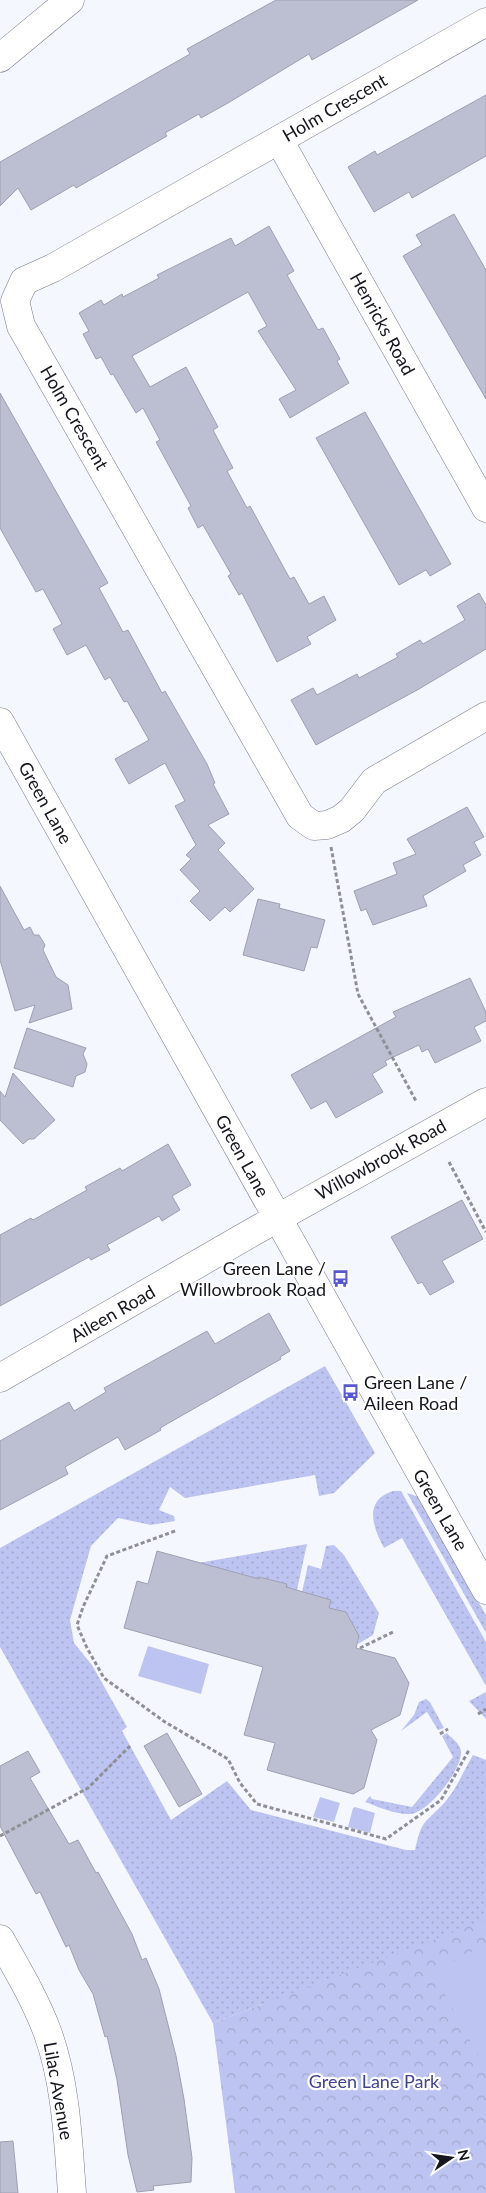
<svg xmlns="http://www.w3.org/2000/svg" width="486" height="2193" font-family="Lato,sans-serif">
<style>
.grass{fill:url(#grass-dots)}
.park{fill:url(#park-crowns)}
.garden{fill:#bec4f1}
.building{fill:#bcbfd1;stroke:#9ea0b2}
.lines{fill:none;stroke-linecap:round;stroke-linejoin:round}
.minor-casing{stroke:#787a8b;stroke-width:29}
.path{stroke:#8f9097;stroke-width:3;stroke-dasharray:4 2.5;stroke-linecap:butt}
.minor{stroke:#fff;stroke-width:28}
.labels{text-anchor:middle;stroke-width:4.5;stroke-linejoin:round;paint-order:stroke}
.street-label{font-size:18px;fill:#16171e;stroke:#fff}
.poi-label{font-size:18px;fill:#16171e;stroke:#fff;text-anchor:end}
.park-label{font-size:18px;fill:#424391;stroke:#fff}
</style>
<defs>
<pattern id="grass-dots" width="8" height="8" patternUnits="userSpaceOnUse" patternTransform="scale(1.25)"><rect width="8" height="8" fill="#bec4f1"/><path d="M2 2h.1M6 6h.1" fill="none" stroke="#a3a8ce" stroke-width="1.8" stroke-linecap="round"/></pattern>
<pattern id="park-crowns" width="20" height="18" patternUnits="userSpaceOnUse" patternTransform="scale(1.25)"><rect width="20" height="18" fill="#bec4f1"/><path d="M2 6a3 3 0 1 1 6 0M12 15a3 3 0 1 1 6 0" fill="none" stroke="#a3a8ce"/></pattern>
</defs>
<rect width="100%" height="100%" fill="#f5f7fe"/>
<g class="grass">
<path d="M325,1366L375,1453L334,1493L319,1496L315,1475L185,1498L170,1487L159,1510L174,1516L175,1521L151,1525L118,1518L91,1546L70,1620L74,1643L92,1665L127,1727L122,1731L171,1820L227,1781L251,1810L406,1850H415C422,1818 425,1824 445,1802C457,1788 464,1770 473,1755L486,1760V2183L263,2004L213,2023L0,1647V1548Z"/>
<path d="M393,1491H401L486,1642V1686L402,1538L384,1548C373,1528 363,1500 393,1491Z"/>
<path d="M407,1493L419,1497L486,1615V1633Z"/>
<path d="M307,1544L297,1590L286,1587V1584L260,1577L259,1579L198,1563Z"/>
<path d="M334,1545L344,1555L379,1613L373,1635L358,1644L359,1636L346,1612L329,1608L331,1600L302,1592L308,1565L321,1569L326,1546Z"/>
<path d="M486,1692V1719L469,1701Z"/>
<path d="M426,1699L430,1702L444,1728L438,1730L427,1712L401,1731L414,1715L419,1702Z"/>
<path d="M447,1733C451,1738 460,1743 461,1751C463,1768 429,1813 410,1814C396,1815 379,1807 365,1802L370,1796L372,1799L412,1807L453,1757L442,1736Z"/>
</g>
<path class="park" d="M486,1920V2193H235L213,2023Z"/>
<g class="garden">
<path d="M148,1646L209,1664L201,1694L138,1676Z"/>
<path d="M320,1797L340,1803L334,1822L313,1817Z"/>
<path d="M355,1807L375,1813L370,1833L348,1827L353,1808Z"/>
<path d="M486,1944V2070L433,1973Z"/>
</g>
<g class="building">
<path d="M276,0H418L312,60L309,54L228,103L201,118L199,114L165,133L167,136L76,188L74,185L31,210L18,188L0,206V162L190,54L187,49Z"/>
<path d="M486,95V156L412,198L409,192L374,212L348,167L375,151L377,155Z"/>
<path d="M454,214L486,270V399L403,256L422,245L416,235Z"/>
<path d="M269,226L294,271L287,275L318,330L323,328L340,359L337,361L349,383L290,418L279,399L296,390L258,331L267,326L248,292L132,356L150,387L186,367L218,427L213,430L233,468L227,471L247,508L250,506L290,579L294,577L309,604L324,596L336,620L307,637L311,644L277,662L242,593L239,595L228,576L231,574L203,525L198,528L188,508L191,506L156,442L160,440L143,408L136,413L113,374L111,375L101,357L96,359L83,334L89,331L79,313L101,300L104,305L122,294L123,297L159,278L157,275L231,238L235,246Z"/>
<path d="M0,393L108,583L99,588L123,632L128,630L162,693L165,691L207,764L215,783L213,784L229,814L208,825L225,843L218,850L254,889L230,912L225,907L210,921L190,901L200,891L180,870L191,859L186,855L196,845L175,806L185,801L165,763L129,784L115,759L149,740L127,701L124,702L110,677L105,680L86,645L67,655L53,629L62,624L43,589L36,592L0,528Z"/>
<path d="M365,412L451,564L430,576L426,570L399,585L316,438Z"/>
<path d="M479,593L486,605V649L419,689L316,745L291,700L313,688L317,695L357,674L359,678L398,657L396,654L420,640L423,644L465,620L457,606Z"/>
<path d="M467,807L484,837L474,842L481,855L463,865L466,871L423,896L427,906L373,925L366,909L361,911L354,891L397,874L393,863L416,854L407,839Z"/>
<path d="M0,886L24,930L30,927L34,935H39L45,945L43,950L56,977L68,985L72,1009L29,1023L35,1005L15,1011L0,960Z"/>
<path d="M258,899L280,904L279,908L325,920L317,948L311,947L304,971L243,955Z"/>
<path d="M470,978L486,1012V1021L474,1027L481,1041L435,1063L428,1049L422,1052L419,1045L385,1061L387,1065L372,1074L383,1092L336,1118L326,1101L311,1109L291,1075L396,1017L393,1012Z"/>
<path d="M27,1028L86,1048L83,1054L87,1064L85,1072L76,1076L73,1087L14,1068Z"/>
<path d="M13,1073L55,1120L34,1139H29L23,1144L0,1120V1091L5,1097Z"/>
<path d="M168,1144L191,1185L172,1196L180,1210L162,1221L159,1216L107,1245L110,1250L91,1260L89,1257L0,1306V1235L31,1218L33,1220L87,1190L85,1187L120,1168L122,1171Z"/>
<path d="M462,1200L483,1239L442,1261L454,1282L430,1295L422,1282L418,1284L391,1237Z"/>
<path d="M269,1313L290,1351L280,1357L281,1359L160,1428L161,1430L125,1450L118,1437L65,1467L68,1474L0,1510V1441L69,1402L74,1411L106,1392L104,1388L207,1331L215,1344Z"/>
<path d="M157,1551L259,1579V1577L287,1584L286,1587L331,1600L329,1608L346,1612L359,1636L356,1648L395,1658L409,1683L400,1715L371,1730L377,1740L364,1788L353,1794L267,1770L275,1743L244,1735L263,1667L124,1628L137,1581L148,1584Z"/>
<path d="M167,1733L202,1794L179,1807L144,1746Z"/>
<path d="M28,1751L40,1772L30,1778L69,1844L78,1840L96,1873L98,1872L132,1934L142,1960L146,1958L159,1989L176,2056L184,2099L192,2158L191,2182L153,2186L154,2190L137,2192L128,2155L117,2080L107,2036L105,2037L93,1994L79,1970L69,1945L66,1947L40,1892L36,1894L0,1826V1766Z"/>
<path d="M13,2141L18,2193H0V2142Z"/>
</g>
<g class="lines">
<defs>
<g id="minor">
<path d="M486,22L53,268L24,281L15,301L21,326L300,816L314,826L327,825L341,819L352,810L374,781L486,716"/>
<path d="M0,58L70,0"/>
<path d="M279,140L486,508"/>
<path d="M0,722L486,1590"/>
<path d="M0,1378L251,1233L486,1102"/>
<path d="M0,1939C17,1969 35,1999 47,2031C66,2082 68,2139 72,2193"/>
</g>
</defs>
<use href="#minor" class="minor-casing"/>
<g class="path">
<path d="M331,847L358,994L416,1101"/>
<path d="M449,1162L486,1232"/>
<path d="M175,1531L107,1556L83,1607L77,1625L87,1648L104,1678L165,1722L228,1759L240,1783L257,1804L386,1839L441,1800L469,1750"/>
<path d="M360,1648L393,1632"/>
<path d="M478,1714L486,1709"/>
<path d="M440,1734L448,1729"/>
<path d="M0,1836L88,1788L130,1746"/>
</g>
<use href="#minor" class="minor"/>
</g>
<defs>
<symbol id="bus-bare" viewBox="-9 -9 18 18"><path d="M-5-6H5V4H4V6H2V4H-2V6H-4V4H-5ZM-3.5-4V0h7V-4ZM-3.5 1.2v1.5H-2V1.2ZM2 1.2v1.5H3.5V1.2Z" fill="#5957cf" stroke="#fff" stroke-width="2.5" paint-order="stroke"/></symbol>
</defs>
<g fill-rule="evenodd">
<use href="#bus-bare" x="328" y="1266" width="25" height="25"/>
<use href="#bus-bare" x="338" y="1380" width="25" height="25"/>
</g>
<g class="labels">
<g class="street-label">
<text transform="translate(335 108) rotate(-30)" y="6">Holm Crescent</text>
<text transform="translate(382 324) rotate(61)" y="6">Henricks Road</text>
<text transform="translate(74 418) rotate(60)" y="6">Holm Crescent</text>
<text transform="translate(45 803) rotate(61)" y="6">Green Lane</text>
<text transform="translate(242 1156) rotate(61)" y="6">Green Lane</text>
<text transform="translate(381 1160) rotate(-29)" y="6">Willowbrook Road</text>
<text transform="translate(113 1314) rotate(-30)" y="6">Aileen Road</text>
<text transform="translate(440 1510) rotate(60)" y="6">Green Lane</text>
<text transform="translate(58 2091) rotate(80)" y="6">Lilac Avenue</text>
</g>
<g class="poi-label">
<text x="326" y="1275">Green Lane /<tspan x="326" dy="21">Willowbrook Road</tspan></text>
<text x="364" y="1389" text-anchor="start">Green Lane /<tspan x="364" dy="21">Aileen Road</tspan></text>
</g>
<g class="park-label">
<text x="374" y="2088">Green Lane Park</text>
</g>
</g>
<g transform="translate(451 2158) rotate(77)" stroke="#ffffff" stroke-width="4" paint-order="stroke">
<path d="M0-4L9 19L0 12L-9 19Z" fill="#16171e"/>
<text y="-8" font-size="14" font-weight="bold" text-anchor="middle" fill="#16171e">N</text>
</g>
</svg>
